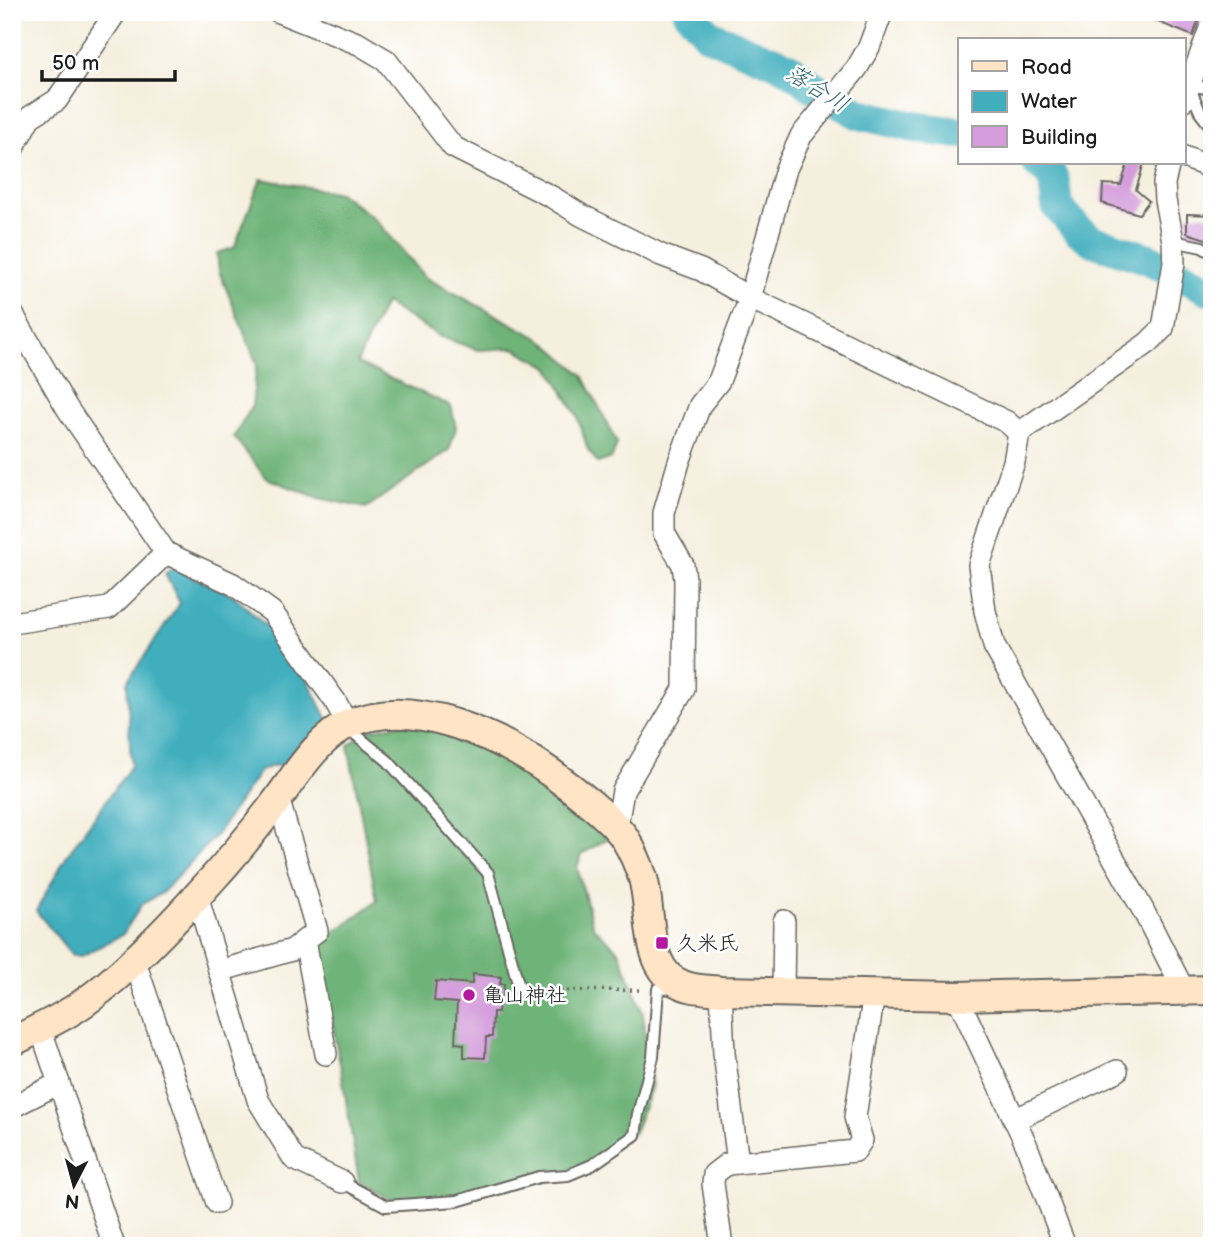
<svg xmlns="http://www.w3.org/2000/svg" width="1224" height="1258" font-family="'Balsamiq Sans','Klee One',sans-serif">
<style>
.forest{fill:#6eb378;stroke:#45684a;stroke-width:2}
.water{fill:#40aebd;stroke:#2e656c;stroke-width:2}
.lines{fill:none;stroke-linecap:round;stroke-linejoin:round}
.river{stroke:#40aebd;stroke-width:32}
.building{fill:#d49cdb}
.lane-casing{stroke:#686660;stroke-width:14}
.street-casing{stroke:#686660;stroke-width:24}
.secondary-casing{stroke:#686660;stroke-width:32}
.path{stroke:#686660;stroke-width:3.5;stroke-dasharray:2 5;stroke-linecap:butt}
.lane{stroke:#fff;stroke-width:10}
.street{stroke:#fff;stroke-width:21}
.secondary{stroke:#ffe4c6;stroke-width:28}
.poi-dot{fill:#b5179e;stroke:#fff;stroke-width:2.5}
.labels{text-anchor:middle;stroke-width:5;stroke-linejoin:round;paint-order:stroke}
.poi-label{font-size:21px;fill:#1c1c1c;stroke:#fff;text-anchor:start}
.water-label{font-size:23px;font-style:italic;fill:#2e656c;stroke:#fff}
</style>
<rect width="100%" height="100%" fill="#fff"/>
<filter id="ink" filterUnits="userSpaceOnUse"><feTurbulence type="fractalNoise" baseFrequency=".0143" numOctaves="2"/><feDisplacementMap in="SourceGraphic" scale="14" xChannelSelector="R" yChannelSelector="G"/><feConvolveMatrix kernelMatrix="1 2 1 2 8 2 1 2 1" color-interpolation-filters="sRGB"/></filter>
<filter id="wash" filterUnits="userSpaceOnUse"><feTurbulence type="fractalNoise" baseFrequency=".00686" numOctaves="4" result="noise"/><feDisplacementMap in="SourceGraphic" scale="28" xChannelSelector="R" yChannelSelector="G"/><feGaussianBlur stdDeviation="1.57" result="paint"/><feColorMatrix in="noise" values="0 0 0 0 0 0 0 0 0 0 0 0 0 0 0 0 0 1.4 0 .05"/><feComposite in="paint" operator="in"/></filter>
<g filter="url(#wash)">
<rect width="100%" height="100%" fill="#f5efde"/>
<g class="forest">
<path d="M261,179L340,193L376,220L426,278L544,341L583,375L617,443L612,458L598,463L588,450L577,415L549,367L514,348L478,350L439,336L385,303L357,363L451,406L456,428L449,450L366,508L319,498L266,478L234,437L252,406L257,364L219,271L217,253L234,248Z"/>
<path d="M411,722L500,755L568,800L609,838L582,854L577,867L593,927L619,951L643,1014L652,1086L634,1132L596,1161L548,1180L455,1196L397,1203L359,1181L341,1069L317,945L377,901L348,745L369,730Z"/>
</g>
<path class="water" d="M172,568L233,595L269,628L306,676L329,722L286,765L271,766L260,771L216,835L162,893L142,904L123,934L82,956L72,955L36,911L67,855L131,766L127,682L180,603L165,574Z"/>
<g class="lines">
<g class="river">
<path d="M689,12L709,35L789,68L816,89L859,114L919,128L960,133"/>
<path d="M1038,163L1049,172L1054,181L1057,206L1078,230L1093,241L1149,259L1212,291"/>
</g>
</g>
<g id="blocks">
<g class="building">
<path d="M1133,12H1180L1199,19L1193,36Z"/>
<path d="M1128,163H1144L1136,190L1149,201L1139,214L1102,203L1103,184L1121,185Z"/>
<path d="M1187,214L1212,215V241L1187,233Z"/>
<path d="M473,974L501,977L500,984H504L503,1003H499L498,1012H493L492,1037H486L485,1058L464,1057V1044L455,1043L457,1003L434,1001L436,981L472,984Z"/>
</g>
</g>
</g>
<g filter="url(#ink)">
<use href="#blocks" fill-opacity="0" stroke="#686660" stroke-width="2"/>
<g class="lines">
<defs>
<g id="lane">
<path d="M1189,85L1212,89"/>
<path d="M1190,88L1201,114L1212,128"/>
<path d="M1173,241L1202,247L1212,253"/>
<path d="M348,725L355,734L388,761L488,873L520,991"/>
<path d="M342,1182L386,1206L457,1201L539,1177L568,1175L592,1165L635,1135L638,1114L653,1057L658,989L677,988"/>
</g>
<g id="street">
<path d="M279,12L359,44L386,60L453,147L552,197L581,215L661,255L701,270L750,298L1007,422L1019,433"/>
<path d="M1184,100L1212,23"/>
<path d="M12,150L30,117L57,100L116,12"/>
<path d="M1184,157L1212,168"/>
<path d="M1169,163L1164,183L1165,200L1173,241L1174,263L1163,328L1148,343L1019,433L1014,462L979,565L985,611L994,646L1143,910L1184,991"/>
<path d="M12,313L67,408L166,553L233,584L272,612L335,701L348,724"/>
<path d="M12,623L109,608L166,553"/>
<path d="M613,825L619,814L623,791L684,689L685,579L683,565L664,533V513L679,462L700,405L719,381L750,298L786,169L801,136L857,68L869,47L882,12"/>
<path d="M197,896L258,1100L294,1159L342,1182"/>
<path d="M305,940L326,1054"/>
<path d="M134,959L217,1203"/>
<path d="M219,971L292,950L317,931L278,798"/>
<path d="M721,991L724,1053L738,1163"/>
<path d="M783,992L784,921"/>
<path d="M957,996L1026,1144L1065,1246"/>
<path d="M40,1027L114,1246"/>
<path d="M12,1107L59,1083"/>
<path d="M1014,1120L1117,1071"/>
<path d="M722,1246L713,1184L714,1174L727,1164L855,1151L862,1140L855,1117L874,994"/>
</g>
<path id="secondary" d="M12,1042C35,1030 61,1019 82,1004C120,978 165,931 197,896C224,867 251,835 275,803C296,775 317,738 350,723C412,695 500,736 551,773C571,787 614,820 626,840C633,852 639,866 643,878C652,909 645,963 675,981C689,990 705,989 721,991L957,996L1212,990"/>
</defs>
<use href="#lane" class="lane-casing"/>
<use href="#street" class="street-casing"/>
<use href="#secondary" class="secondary-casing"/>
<path class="path" d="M532,991L644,990"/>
<use href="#lane" class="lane"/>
<use href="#street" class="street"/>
<use href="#secondary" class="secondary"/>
</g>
</g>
<g class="poi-dot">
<rect x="655" y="936" width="14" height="14" rx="3.5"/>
<circle cx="469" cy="995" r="7"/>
</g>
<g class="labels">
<g class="poi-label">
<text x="676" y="950">久米氏</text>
<text x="483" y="1002">亀山神社</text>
</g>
<g class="water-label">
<text transform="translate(818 88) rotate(32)" y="8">落合川</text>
</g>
</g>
<rect width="1224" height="1258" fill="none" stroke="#fff" stroke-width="42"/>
<rect x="958" y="38" width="228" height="126" fill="#ffffff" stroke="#a4a4a4" stroke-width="2"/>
<rect x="972" y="61" width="35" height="10" fill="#ffe4c6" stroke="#a4a4a4" stroke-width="2"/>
<text x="1021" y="74" font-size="21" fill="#1c1c1c">Road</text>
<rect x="972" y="91" width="35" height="21" fill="#40aebd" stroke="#a4a4a4" stroke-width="2"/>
<text x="1021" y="108" font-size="21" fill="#1c1c1c">Water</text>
<rect x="972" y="126" width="35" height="21" fill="#d49cdb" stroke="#a4a4a4" stroke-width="2"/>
<text x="1021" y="144" font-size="21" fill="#1c1c1c">Building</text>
<g transform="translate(74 1185) rotate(186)" stroke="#ffffff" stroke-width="5" paint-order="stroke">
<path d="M0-5L12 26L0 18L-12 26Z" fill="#1c1c1c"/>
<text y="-10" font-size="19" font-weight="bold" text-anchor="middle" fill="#1c1c1c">N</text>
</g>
<path d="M42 70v10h133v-10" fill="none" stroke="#1c1c1c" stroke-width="3.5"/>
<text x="52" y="70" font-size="21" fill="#1c1c1c" stroke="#ffffff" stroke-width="5" paint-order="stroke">50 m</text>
</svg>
